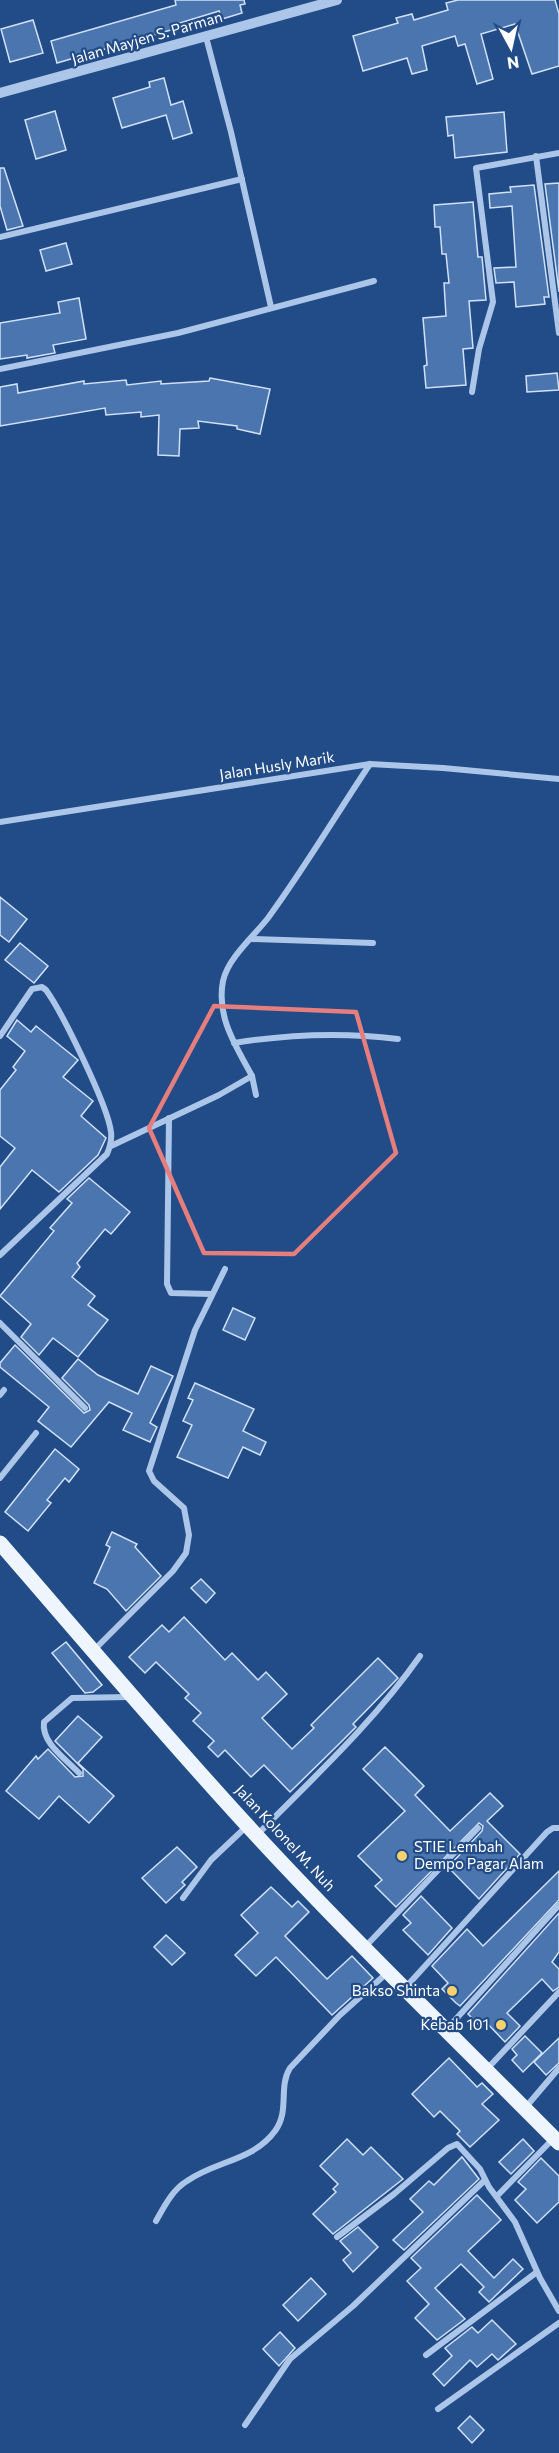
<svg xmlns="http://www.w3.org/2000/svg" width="559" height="2453" font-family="Commissioner,sans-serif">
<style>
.building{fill:#4a75af;stroke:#d0e1f7;stroke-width:1.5}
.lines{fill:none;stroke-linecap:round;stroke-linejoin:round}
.minor{stroke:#acc6ea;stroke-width:6}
.tertiary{stroke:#acc6ea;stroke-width:10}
.primary{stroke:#eff5fe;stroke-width:15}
.marked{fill:none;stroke:#e67e7e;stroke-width:4.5;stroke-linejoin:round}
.poi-dot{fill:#f6d16e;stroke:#224c87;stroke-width:2}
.labels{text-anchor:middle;stroke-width:4.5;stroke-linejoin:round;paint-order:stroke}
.street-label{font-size:15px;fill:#fff;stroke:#224c87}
.poi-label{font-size:15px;fill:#fff;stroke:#224c87;text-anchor:end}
</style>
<rect width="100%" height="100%" fill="#224c87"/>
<g class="building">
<path d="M175,0H244L245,4L240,5L242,13L222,19L219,11L170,26L171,30L57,63L51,41L176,5Z"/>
<path d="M458,0H555L559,14V66L532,74L515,24L481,34L493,79L477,84L465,44L458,46L455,36L422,46L427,70L412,74L407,58L363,71L353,36L398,23L396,18L412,14L414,20L448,10L446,3Z"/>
<path d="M33,20L43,53L10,62L1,29Z"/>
<path d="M164,78L171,105L183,101L192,133L173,139L166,115L122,128L113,98L150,87L149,82Z"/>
<path d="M55,111L66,150L36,159L25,120Z"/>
<path d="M504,112L507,152L455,158L453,135L448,136L446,117Z"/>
<path d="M0,168H4L23,226L7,230L0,206Z"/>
<path d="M559,183V292L545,184Z"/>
<path d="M534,185L549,297H544L545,304L516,307L514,282L496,283L494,268L516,267L512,206L490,208L489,194L511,192L510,187Z"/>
<path d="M473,202L478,257H482L486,300L469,301L473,348L463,349L466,385L426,388L424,366L427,365L423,318L446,316L444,283H449L446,254H442L440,227H435L434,205Z"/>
<path d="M66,243L72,264L46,271L40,250Z"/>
<path d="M79,298L86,339L53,345L55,353L27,358V355L0,359V323L60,313L58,302Z"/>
<path d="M557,373L559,390L527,392L526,376Z"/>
<path d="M210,378L270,389L260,434L237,429V426L198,421L199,428L180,429L179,456L158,455L159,415L141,417V412L106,415L105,408L0,426V387L17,384L18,393L84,381V384L126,380L127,385L161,381V384L209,381Z"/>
<path d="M0,897L27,919L9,942L0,935Z"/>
<path d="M20,943L48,966L34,983L5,960Z"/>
<path d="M17,1020L31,1032L36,1026L78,1060L63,1077L93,1101L81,1116L106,1138L98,1155L59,1192L32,1170L0,1209V1167L15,1148L0,1136V1090L16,1070L13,1067L25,1051L7,1036Z"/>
<path d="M89,1178L130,1212L111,1234L105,1229L77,1263L80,1267L72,1277L95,1296L88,1305L108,1320L78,1357L53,1338L39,1355L21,1337L31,1324L0,1296L54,1231L50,1228L72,1203L67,1199Z"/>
<path d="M233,1308L255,1318L245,1340L223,1330Z"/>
<path d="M15,1345L84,1413L90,1410L89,1405L62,1378L78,1359L98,1375L138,1394L151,1366L173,1376L150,1423L157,1427L150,1442L123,1430L132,1413L109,1402L71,1447L38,1421L49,1407L0,1367V1363Z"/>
<path d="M195,1383L254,1409L243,1431L266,1442L260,1455L243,1447L228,1478L177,1457L192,1425L183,1421L193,1400L188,1398Z"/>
<path d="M55,1449L79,1469L69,1482L65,1478L47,1500L51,1503L28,1531L5,1512Z"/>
<path d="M112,1532L137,1544L135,1547L161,1576L126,1611L107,1589L94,1583L110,1547L106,1545Z"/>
<path d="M201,1579L215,1593L206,1603L191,1588Z"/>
<path d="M184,1617L225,1660L232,1653L258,1680L266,1672L287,1694L262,1718L292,1749L314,1728L311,1725L378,1658L398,1678L353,1724L356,1727L338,1745L290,1792L264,1765L251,1777L225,1750L218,1757L208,1747L214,1741L193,1721L201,1713L185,1698L189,1694L156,1662L145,1673L129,1657L162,1625L169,1632Z"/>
<path d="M66,1642L102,1685L93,1692L85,1693L52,1653Z"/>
<path d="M78,1716L102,1737L78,1763L114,1796L89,1823L59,1796L39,1819L6,1791L36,1756L38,1759L48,1749L75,1777L83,1776V1769L55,1741Z"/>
<path d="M385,1747L424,1786L415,1795L450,1831L490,1793L503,1806L487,1821L520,1854L479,1899L448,1867L482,1831L483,1826L479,1823L396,1907L375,1886L382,1880L358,1856L405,1811L363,1769Z"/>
<path d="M177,1847L197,1867L182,1882L185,1885L166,1903L142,1878Z"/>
<path d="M559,1871V1900L460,2006L456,2003L442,1989L448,1983L432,1966L467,1929L483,1946Z"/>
<path d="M271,1887L292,1907L298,1901L309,1912L285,1936L327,1979L352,1956L373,1978L332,2015L276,1957L256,1976L235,1955L258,1933L241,1915Z"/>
<path d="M421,1896L452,1928L428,1955L403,1930L411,1923L403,1915Z"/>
<path d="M559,1913V1952L552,1962L559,1969V1987L553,1991L542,1979L507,2013L520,2026L505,2042L484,2020L479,2025L468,2014Z"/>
<path d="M166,1935L185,1953L172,1965L154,1947Z"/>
<path d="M525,2036L542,2053L523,2072L512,2060L517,2055L512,2049Z"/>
<path d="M559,2038V2063L546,2075L534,2062Z"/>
<path d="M449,2058L477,2087L482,2083L493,2094L482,2104L499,2120L470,2147L457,2134L460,2131L440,2111L434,2117L412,2094Z"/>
<path d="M347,2139L363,2155L371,2147L403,2179L333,2234L313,2214L336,2192L333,2189L338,2184L320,2166Z"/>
<path d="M523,2139L534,2151L511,2174L499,2162Z"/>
<path d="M462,2157L479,2179L404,2250L393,2240L423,2212L410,2199L429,2181L434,2185Z"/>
<path d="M541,2158L559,2176V2202L537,2223L515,2200L526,2189L518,2182Z"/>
<path d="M477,2195L501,2220L468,2251L494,2278L513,2259L523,2269L489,2302L479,2292L484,2287L461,2264L435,2288L465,2319L437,2340L415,2318L429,2304L407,2281L421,2268L411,2258Z"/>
<path d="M358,2227L378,2247L353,2272L343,2260L351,2253L340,2241Z"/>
<path d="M311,2278L326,2294L298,2321L283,2305Z"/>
<path d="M492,2320L516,2344L498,2360L492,2354L477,2367L470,2360L444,2386L433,2374L452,2356L445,2348L472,2327L478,2333Z"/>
<path d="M280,2332L295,2348L279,2366L263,2349Z"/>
<path d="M470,2416L484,2430L472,2443L458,2428Z"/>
</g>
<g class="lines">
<g class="minor">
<path d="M206,37L231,132L271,307"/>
<path d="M536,156L559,333"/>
<path d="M0,237L242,179"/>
<path d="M0,369L178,333L374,281"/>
<path d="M472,392L479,349L493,302L476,168L559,153"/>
<path d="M0,822L370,764L443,768L559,779"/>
<path d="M251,939L373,943"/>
<path d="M0,1036L32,989L42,987L46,990C62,1012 108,1106 111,1132C112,1140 110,1147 107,1154L0,1255"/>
<path d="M234,1043C290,1034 342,1032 398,1039"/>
<path d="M252,1076L256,1095"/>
<path d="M169,1118L167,1284L171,1293L211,1294"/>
<path d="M111,1146L219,1095L252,1076C236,1046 216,1017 223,981C228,958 254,936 268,918C304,869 336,815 370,764"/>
<path d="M0,1323L85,1408"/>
<path d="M0,1395L4,1390"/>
<path d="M0,1478L36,1433"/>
<path d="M93,1651L173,1571L186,1553L189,1535L184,1508L154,1481L149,1471L195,1330L225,1269"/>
<path d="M79,1773C66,1759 41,1743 44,1722L72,1698L130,1697"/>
<path d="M257,1835C314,1777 373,1723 420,1656"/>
<path d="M183,1898L211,1860L247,1826"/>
<path d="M364,1948L478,1828"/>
<path d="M405,1988L547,1832L553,1828H559"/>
<path d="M447,2029L559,1905"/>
<path d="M487,2069L559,1992"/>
<path d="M525,2108L559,2068"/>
<path d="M497,2196L553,2139"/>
<path d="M156,2221C164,2207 172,2190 187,2181C215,2161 253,2161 275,2131C290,2111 278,2087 290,2068L340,2015L387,1973"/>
<path d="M337,2237L394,2194L448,2148L457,2144L480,2169L489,2187L515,2222L540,2278L559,2311"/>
<path d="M426,2355L537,2272"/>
<path d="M438,2409L559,2323"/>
<path d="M245,2425L290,2359L353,2306L485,2180"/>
</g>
<path class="tertiary" d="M0,93L337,0"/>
<path class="primary" d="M0,1543C85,1641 169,1741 257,1836C355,1942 458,2041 559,2143"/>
</g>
<path class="marked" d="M214,1006L356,1012L396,1153L294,1254L204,1253L149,1128Z"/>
<g class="poi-dot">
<circle cx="402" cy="1856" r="6"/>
<circle cx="452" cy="1991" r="6"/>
<circle cx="501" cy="2025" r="6"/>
</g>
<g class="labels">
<g class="street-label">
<text transform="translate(147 38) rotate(-16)" y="5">Jalan Mayjen S. Parman</text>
<text transform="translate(277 766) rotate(-9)" y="5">Jalan Husly Marik</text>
<text transform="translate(285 1838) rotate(47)" y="5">Jalan Kolonel M. Nuh</text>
</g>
<g class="poi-label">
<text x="414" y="1852" text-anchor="start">STIE Lembah<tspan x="414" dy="17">Dempo Pagar Alam</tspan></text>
<text x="440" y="1996">Bakso Shinta</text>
<text x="489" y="2030">Kebab 101</text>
</g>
</g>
<g transform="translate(511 48) rotate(172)" stroke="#224c87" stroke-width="4.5" paint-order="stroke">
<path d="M0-4.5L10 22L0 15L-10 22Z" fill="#ffffff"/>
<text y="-9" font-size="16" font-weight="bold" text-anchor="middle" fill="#ffffff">N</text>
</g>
</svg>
